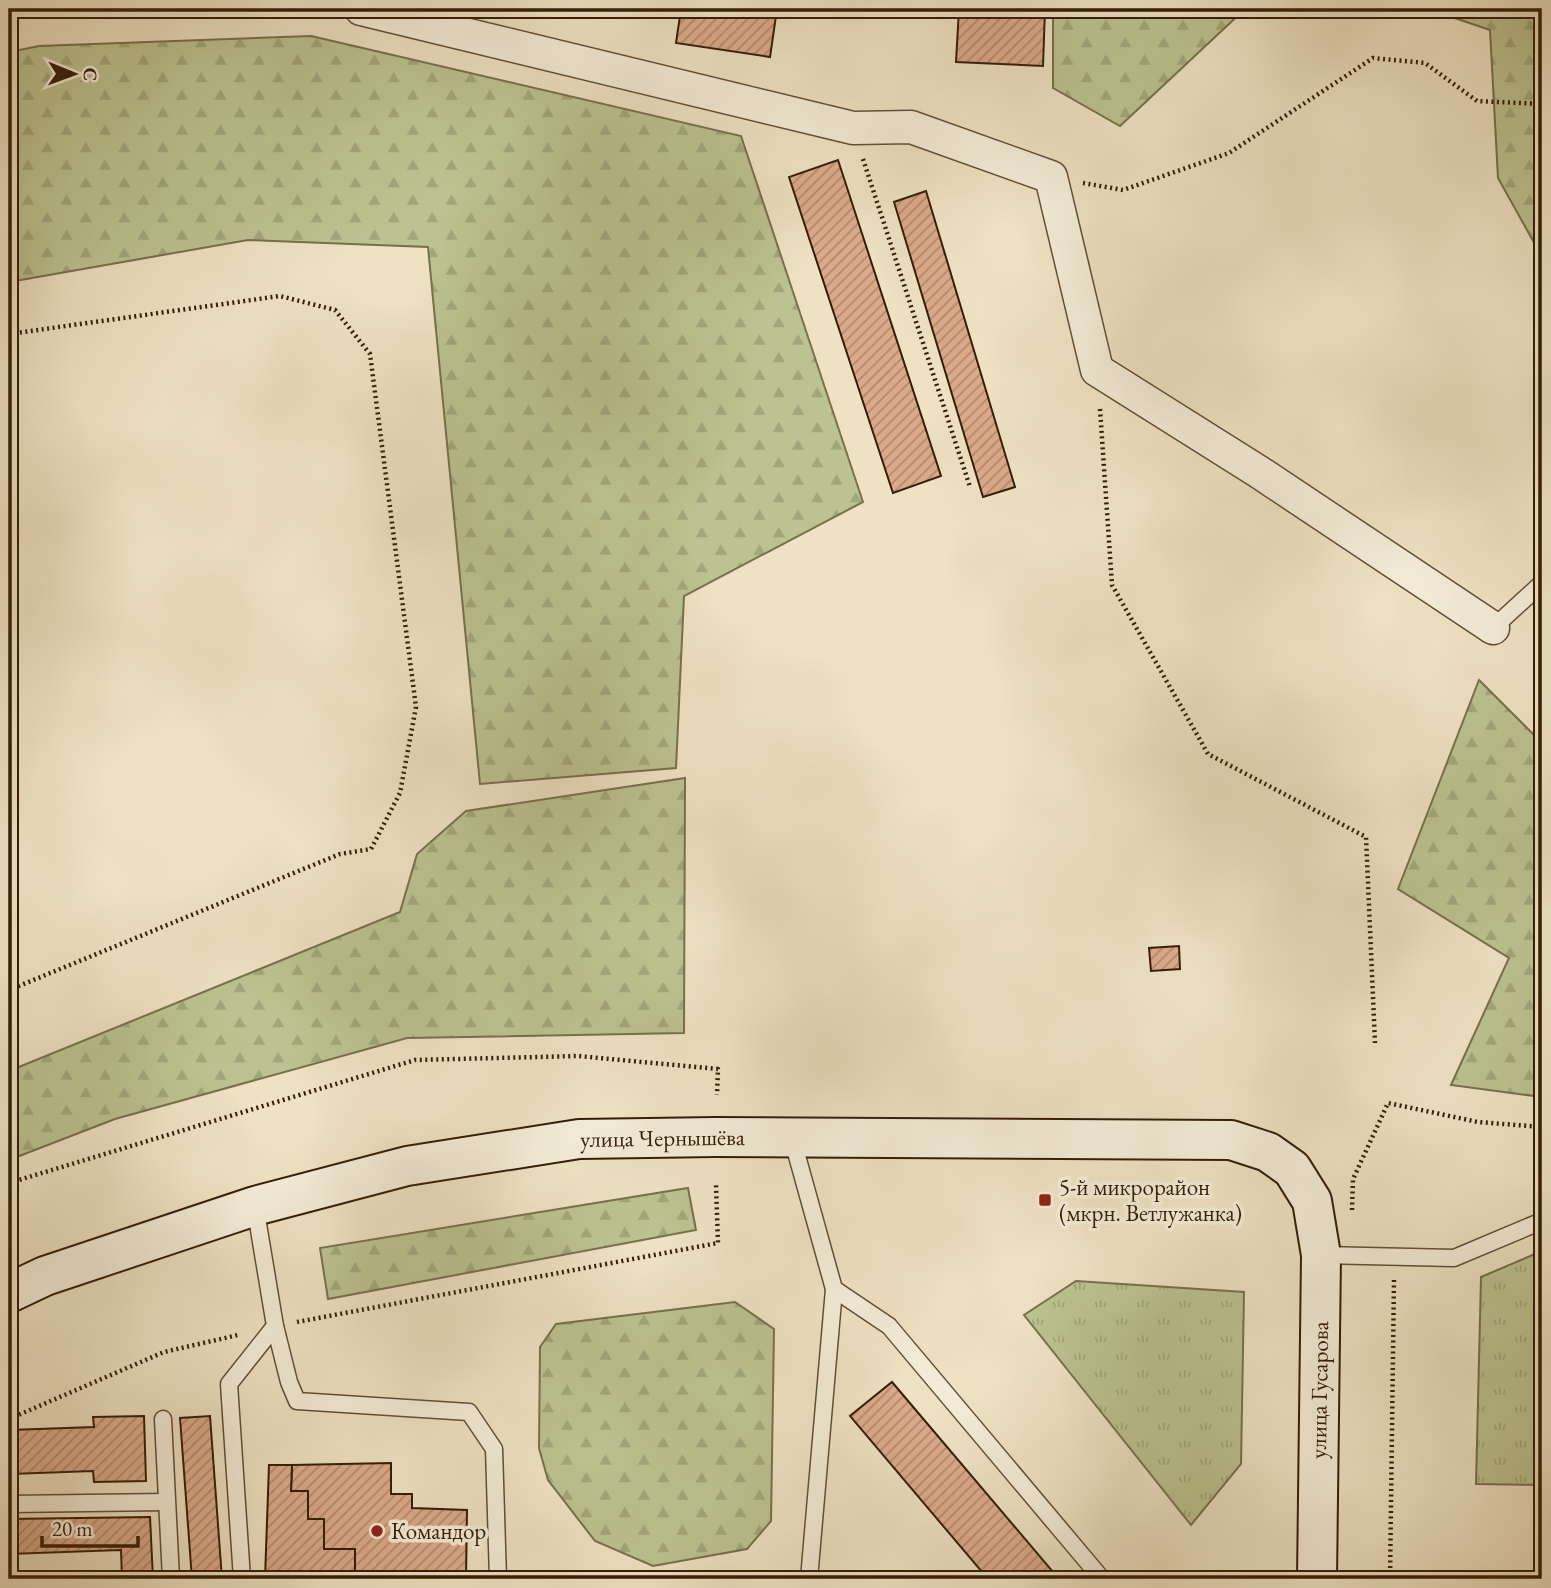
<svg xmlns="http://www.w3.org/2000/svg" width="1551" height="1588" font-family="'EB Garamond',serif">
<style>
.forest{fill:url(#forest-firs);stroke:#78704c;stroke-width:2}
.park{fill:url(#park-tufts);stroke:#78704c;stroke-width:2}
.building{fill:url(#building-hatch);stroke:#341d07;stroke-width:2}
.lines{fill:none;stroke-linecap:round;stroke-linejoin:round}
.lane-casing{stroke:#624e36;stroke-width:19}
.street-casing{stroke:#624e36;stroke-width:35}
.secondary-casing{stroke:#341d07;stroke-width:42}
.path{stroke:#341d07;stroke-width:4.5;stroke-dasharray:2 3.5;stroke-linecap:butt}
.lane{stroke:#f4ecd8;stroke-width:16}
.street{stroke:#f4ecd8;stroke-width:32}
.secondary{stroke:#f4ecd8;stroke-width:38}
.poi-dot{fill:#8f2418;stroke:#f4ecd8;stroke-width:2.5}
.labels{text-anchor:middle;stroke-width:7;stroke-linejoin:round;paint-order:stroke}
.street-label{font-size:23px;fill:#341d07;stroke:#f4ecd8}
.poi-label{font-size:23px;fill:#341d07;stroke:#f4ecd8;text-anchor:start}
</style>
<defs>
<pattern id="forest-firs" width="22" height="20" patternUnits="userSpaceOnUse" patternTransform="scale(1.75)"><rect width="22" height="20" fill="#bcc291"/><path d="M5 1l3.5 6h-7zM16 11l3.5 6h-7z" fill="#a2a67c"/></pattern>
<pattern id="park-tufts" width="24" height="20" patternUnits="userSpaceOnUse" patternTransform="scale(1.75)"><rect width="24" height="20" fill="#bcc291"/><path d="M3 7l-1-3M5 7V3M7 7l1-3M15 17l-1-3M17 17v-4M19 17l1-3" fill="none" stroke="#a2a67c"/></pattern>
<pattern id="building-hatch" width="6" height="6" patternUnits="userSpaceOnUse" patternTransform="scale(1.75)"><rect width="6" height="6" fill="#dcaa8a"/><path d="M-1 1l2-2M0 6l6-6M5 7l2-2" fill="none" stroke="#b38a6f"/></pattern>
</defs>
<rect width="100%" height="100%" fill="#eee2c3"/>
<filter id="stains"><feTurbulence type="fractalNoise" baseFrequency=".00286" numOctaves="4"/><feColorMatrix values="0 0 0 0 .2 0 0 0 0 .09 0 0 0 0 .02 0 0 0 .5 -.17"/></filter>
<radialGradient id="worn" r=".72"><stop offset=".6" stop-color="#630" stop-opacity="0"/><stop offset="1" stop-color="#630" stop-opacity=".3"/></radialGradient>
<g class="forest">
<path d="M1053,9H1245L1120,126L1053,88Z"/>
<path d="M1428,9H1542V257L1498,178L1490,30Z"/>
<path d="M311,36L741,136L863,502L684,596L676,768L480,784L428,247L248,240L9,282V52L39,46Z"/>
<path d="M1479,680L1542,743V1097L1451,1085L1509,958L1398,889Z"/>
<path d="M685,778L684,1033L407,1038L115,1119L9,1160V1071L400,912L417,854L466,811Z"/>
<path d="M688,1188L696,1230L328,1299L320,1248Z"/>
<path d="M735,1302L774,1329L771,1521L747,1549L653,1566L595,1541L548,1480L539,1448L540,1347L556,1324Z"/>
</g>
<g class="park">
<path d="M1542,1251V1485L1476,1484L1481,1277Z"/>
<path d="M1076,1281L1244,1292L1241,1464L1191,1525L1024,1315Z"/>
</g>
<g class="building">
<path d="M681,9H777L770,57L676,43Z"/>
<path d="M959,9H1045L1043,66L956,62Z"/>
<path d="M838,160L941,476L893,493L789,177Z"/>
<path d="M926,191L1015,487L983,497L894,202Z"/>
<path d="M1179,946L1180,969L1151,971L1149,948Z"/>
<path d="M892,1382L1059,1579H988L850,1416Z"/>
<path d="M144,1416L146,1481L94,1482L93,1471L11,1474L10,1430L94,1427L93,1417Z"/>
<path d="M210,1416L222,1579H192L180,1418Z"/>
<path d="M391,1463V1494H412V1508L467,1510L466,1579H385V1576H355V1549H324V1519H308V1491H291L292,1465Z"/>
<path d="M269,1465H292L291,1491H308V1519H324V1549H355V1576H385V1579H265Z"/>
<path d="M1535,1507H1542V1579H1534Z"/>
<path d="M150,1517L153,1579H122L121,1550L9,1554V1519Z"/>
</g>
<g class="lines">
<defs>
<g id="lane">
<path d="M1493,628L1542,583"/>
<path d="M792,1138L834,1289L889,1326L1102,1579"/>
<path d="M1321,1255L1454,1258L1542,1221"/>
<path d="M275,1326L289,1382L297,1401L469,1412L494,1449L498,1579"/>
<path d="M163,1419L171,1579"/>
<path d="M9,1504L166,1502"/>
<path d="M242,1579L229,1384L275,1326L255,1206"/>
<path d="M809,1579L834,1289"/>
</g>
<path id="street" d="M361,9L853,128L911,127L1051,177L1097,370L1259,472L1493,628"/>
<g id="secondary">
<path id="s1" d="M9,1293L45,1276L255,1206L407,1166L579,1139L716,1137L1231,1140L1268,1152L1292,1169L1312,1201L1321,1255L1317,1579"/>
</g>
</defs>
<use href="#lane" class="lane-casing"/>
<use href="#street" class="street-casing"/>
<use href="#secondary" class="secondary-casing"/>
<g class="path">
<path d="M863,159L970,487"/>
<path d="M1083,183L1123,190L1229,153L1373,58L1425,63L1477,101L1542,104"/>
<path d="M9,334L280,296L335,310L370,354L416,707L400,793L371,849L340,854L9,990"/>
<path d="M1100,409L1112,585L1208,754L1366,837L1375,1043"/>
<path d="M9,1183L415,1060L578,1056L718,1069L717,1095"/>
<path d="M1352,1210L1353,1179L1388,1103L1478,1122L1542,1127"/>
<path d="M297,1322L718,1243L716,1185"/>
<path d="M9,1419L164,1352L238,1335"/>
<path d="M1390,1579L1394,1279"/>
</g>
<use href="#lane" class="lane"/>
<use href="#street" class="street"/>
<use href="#secondary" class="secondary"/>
</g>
<g class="poi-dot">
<rect x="1038" y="1193" width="14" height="14" rx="3.5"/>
<circle cx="377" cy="1531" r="7"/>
</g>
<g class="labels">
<g class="street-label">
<text dy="8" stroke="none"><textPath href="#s1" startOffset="676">улица Чернышёва</textPath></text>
<text transform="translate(1319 1390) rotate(-89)" y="8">улица Гусарова</text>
</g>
<g class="poi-label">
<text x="1059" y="1195">5-й микрорайон<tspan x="1059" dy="26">(мкрн. Ветлужанка)</tspan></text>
<text x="391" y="1539">Командор</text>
</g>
</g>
<rect width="1551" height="1588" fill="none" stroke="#eee2c3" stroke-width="35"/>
<rect x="10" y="10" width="1530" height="1567" fill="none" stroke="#341d07" stroke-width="3.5"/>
<rect x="18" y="18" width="1516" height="1553" fill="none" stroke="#341d07" stroke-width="2"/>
<g transform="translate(74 74) rotate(91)" stroke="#f4ecd8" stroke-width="5" paint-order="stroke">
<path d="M0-5L12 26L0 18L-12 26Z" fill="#341d07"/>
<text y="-10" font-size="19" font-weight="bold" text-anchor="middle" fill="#341d07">С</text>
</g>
<path d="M42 1536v10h96v-10" fill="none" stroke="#341d07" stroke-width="3.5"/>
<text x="52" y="1536" font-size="21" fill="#341d07" stroke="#f4ecd8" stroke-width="5" paint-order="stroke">20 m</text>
<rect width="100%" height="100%" filter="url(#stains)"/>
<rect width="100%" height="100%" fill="url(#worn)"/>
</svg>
